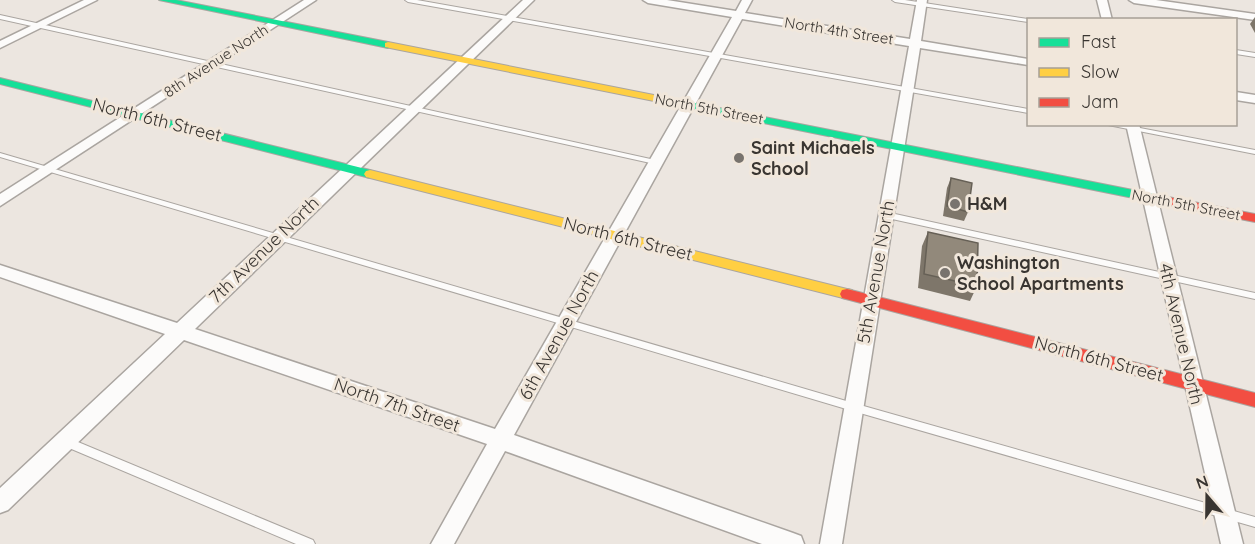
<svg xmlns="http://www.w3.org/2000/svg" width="1255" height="544" font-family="Quicksand,sans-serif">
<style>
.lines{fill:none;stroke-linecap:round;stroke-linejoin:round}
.lane-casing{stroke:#aaa5a0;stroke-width:2}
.street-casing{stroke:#aaa5a0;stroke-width:3}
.fast-casing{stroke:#aaa5a0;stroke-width:2}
.slow-casing{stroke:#aaa5a0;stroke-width:2}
.jam-casing{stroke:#aaa5a0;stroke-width:2}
.lane{fill:#fcfbfa;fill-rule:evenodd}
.street{fill:#fcfbfa;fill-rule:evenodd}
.fast{fill:#16e098;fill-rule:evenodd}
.slow{fill:#ffcf43;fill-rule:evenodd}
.jam{fill:#f24e42;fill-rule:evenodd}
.wall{fill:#7e766a}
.building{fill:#92897b;stroke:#666056;stroke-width:1.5}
.poi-dot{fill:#78736e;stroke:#f1e7db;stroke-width:2}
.labels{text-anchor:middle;stroke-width:6;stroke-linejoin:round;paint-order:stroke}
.far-street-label{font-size:15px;fill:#393531;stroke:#f1e7db}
.street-label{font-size:18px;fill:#393531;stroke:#f1e7db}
.poi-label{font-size:18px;font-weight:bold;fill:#393531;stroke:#f1e7db;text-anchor:start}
</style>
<rect width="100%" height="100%" fill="#ece6e0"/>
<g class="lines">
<defs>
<g id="lane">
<path d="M405,0H417L1028,109V113L408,2Z"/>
<path d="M892,0H905L1028,19V22L895,2Z"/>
<path d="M0,15L655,160L658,162L655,164L0,19Z"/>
<path d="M1236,50L1255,53V57L1236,54Z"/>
<path d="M1103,124H1119L1255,150V154Z"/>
<path d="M0,153L853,403L1255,517V527L853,411L0,157Z"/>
<path d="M886,212L1255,293V299L883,217L882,215Z"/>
<path d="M66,437L313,540L315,544H296L62,445L61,442L62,439Z"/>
</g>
<g id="street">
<path d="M84,0H97L0,48V41Z"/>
<path d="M304,0H316L0,206V194Z"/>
<path d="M523,0H534L195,329L495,429L732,17L648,3L643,0H667L736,11L742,0H752L745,13L910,39L917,0H927L921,41L1028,59V65L920,48L842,544H820L909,46L742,19L514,435L793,533L801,536L804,544H762L505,451L454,544H431L487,444L184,340L8,510L0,513V488L165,334L0,277V265L177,323Z"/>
<path d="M1097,0H1107L1112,20H1102Z"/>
<path d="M1129,0H1156L1255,14V20L1134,3Z"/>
<path d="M1236,92L1255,95V103L1236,100Z"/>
<path d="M1126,124H1139L1243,544H1221Z"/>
</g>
<g id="fast">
<path d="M159,0H176L388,42L393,45L388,48Z"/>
<path d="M0,78L370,170L376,174L370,178L0,84Z"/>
<path d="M684,101L1168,197L1174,201L1168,205L680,106V102Z"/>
</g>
<g id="slow">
<path d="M388,42L684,101L689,104L684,107L385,47V43Z"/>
<path d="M370,170L847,289L852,290L854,294L852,298L847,299L366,177L364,174L366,171Z"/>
</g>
<g id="jam">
<path d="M1168,197L1255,214V222L1164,204L1162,201L1164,198Z"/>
<path d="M847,289L1255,393V407L842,298L840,294L842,290Z"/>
</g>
</defs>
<use href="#lane" class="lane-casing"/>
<use href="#street" class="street-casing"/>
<use href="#fast" class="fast-casing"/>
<use href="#slow" class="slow-casing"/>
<use href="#jam" class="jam-casing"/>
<use href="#lane" class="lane"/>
<use href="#street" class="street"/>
<use href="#fast" class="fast"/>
<use href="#slow" class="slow"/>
<use href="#jam" class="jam"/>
</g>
<g class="wall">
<path d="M1255,17V33L1250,24Z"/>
<path d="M951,178L968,212L964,221L943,216L947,188Z"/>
<path d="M928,232L977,286L970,301L918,288L922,246Z"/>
</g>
<g class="building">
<path d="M951,178L972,183L968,212L947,206Z"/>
<path d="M928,232L978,243L977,286L924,274Z"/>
</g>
<g class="poi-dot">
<circle cx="739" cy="158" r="6"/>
<circle cx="955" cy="204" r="6"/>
<circle cx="945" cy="273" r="6"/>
</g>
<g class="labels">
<g class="far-street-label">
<text transform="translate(839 31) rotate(9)" y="5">North 4th Street</text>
<text transform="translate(216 61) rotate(-33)" y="5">8th Avenue North</text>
<text transform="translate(709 109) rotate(11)" y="5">North 5th Street</text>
<text transform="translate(1186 205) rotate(11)" y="5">North 5th Street</text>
</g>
<g class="street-label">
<text transform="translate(157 120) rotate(14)" y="6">North 6th Street</text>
<text transform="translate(628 239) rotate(14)" y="6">North 6th Street</text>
<text transform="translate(264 250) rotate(-44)" y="6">7th Avenue North</text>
<text transform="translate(876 272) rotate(-80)" y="6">5th Avenue North</text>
<text transform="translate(1181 334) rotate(77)" y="6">4th Avenue North</text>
<text transform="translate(559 335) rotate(-61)" y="6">6th Avenue North</text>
<text transform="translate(1099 359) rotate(15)" y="6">North 6th Street</text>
<text transform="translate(397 405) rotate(19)" y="6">North 7th Street</text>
</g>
<g class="poi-label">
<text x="751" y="154">Saint Michaels<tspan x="751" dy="21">School</tspan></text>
<text x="967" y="210">H&amp;M</text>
<text x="957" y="269">Washington<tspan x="957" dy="21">School Apartments</tspan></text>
</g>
</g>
<rect x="1027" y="18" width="210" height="108" fill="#f1e7db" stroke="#a7a097" stroke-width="1.5"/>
<rect x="1039" y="38" width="30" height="9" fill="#16e098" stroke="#a7a097" stroke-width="1.5"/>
<text x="1081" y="48" font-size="18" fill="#393531">Fast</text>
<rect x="1039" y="68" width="30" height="9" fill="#ffcf43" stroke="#a7a097" stroke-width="1.5"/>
<text x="1081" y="78" font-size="18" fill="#393531">Slow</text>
<rect x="1039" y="98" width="30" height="9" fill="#f24e42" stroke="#a7a097" stroke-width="1.5"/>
<text x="1081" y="108" font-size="18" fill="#393531">Jam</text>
<g transform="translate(1207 496) rotate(340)" stroke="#f1e7db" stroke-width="4.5" paint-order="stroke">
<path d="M0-4.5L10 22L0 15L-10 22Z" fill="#393531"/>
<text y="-9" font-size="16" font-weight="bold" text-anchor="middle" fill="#393531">N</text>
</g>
</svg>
